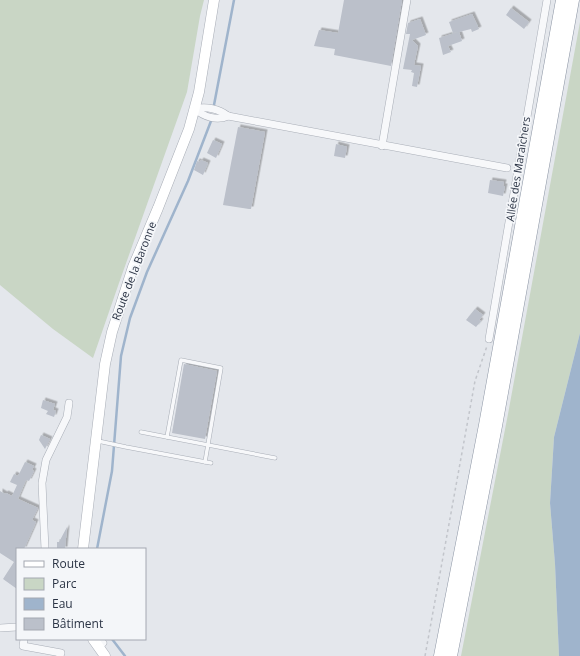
<svg xmlns="http://www.w3.org/2000/svg" width="580" height="656" font-family="'Open Sans',sans-serif">
<style>
.green{fill:#c9d6c5}
.water{fill:#9fb4cc}
.lines{fill:none;stroke-linecap:round;stroke-linejoin:round}
.stream{stroke:#9fb4cc;stroke-width:2.5}
.building{fill:#bbc0ca;filter:url(#shadow)}
.service-casing{stroke:#a9aeb7;stroke-width:4.5}
.minor-casing{stroke:#a9aeb7;stroke-width:8}
.secondary-casing{stroke:#a9aeb7;stroke-width:11}
.trunk-casing{stroke:#8b94a3;stroke-width:13}
.path{stroke:#c2c5cb;stroke-width:1.5;stroke-dasharray:3 3;stroke-linecap:butt}
.service{stroke:#f7f8fa;stroke-width:3.5}
.minor{stroke:#f7f8fa;stroke-width:7}
.secondary{stroke:#fff;stroke-width:10}
.trunk{stroke:#fff;stroke-width:12}
.labels{text-anchor:middle;stroke-width:3.5;stroke-linejoin:round;paint-order:stroke}
.street-label{font-size:11px;fill:#2b3445;stroke:#f4f6f9}
</style>
<defs>
<filter id="shadow"><feDropShadow dx="2.5" dy="-2.5" stdDeviation="0" flood-color="#0004"/></filter>
</defs>
<rect width="100%" height="100%" fill="#e4e7ec"/>
<g class="green">
<path d="M0,0H204L200,16L187,92L119,283L93,358L53,329L0,285Z"/>
<path d="M580,22V333L554,437L550,503L555,564L559,656H461L508,414Z"/>
</g>
<path class="water" d="M580,333V656H559L555,564L550,503L554,437Z"/>
<g class="lines">
<g class="stream">
<path d="M214,105L234,0"/>
<path d="M97,549L112,471L121,356L130,318L147,272L188,181L211,121"/>
<path d="M112,639L125,656"/>
</g>
</g>
<g class="building">
<path d="M344,0H402L391,66L334,55L335,49L314,46L319,30L338,33Z"/>
<path d="M511,8L529,22L524,29L506,15Z"/>
<path d="M472,14L479,29L472,32L471,29L459,32L462,41L448,46L451,52L443,55L439,38L458,32L453,33L449,22Z"/>
<path d="M420,19L426,35L412,40L418,46L414,65L421,66L417,87L412,86L414,73L411,72L412,70L403,69L410,34H406L408,23Z"/>
<path d="M238,127L265,132L251,209H249L223,205Z"/>
<path d="M213,140L222,144L216,158L207,153Z"/>
<path d="M336,144L347,147L345,158L334,156Z"/>
<path d="M201,160L208,163L203,175L194,170L197,161L200,162Z"/>
<path d="M490,180L504,182L503,186H505L503,196L488,193Z"/>
<path d="M475,309L483,315L479,320L481,321L476,327L466,320Z"/>
<path d="M184,364L217,371L205,439L172,433Z"/>
<path d="M43,400L55,404L53,410L56,411L54,417L46,414L48,411L41,408Z"/>
<path d="M41,435L50,439L45,449L39,440Z"/>
<path d="M25,462L34,466L32,470L34,471L29,481L26,480L18,499L38,508L32,520L36,522L24,549H17V589L3,579L14,562L0,553V491L5,494L6,493L12,496L17,485L10,482L14,474L18,476Z"/>
<path d="M67,527L65,549H57V542H59Z"/>
</g>
<g class="lines">
<defs>
<g id="service">
<path d="M141,432L275,458"/>
<path d="M167,437L181,360L221,368L205,462"/>
<path d="M98,441L126,447L211,463"/>
</g>
<g id="minor">
<path d="M195,109C206,106 219,109 228,116L507,168"/>
<path d="M195,109C204,117 217,121 228,116"/>
<path d="M382,146L407,0"/>
<path d="M489,339L547,0"/>
<path d="M45,549L42,483L46,460L67,417L69,403"/>
<path d="M0,628L17,627"/>
<path d="M24,639L23,646L61,653L60,656"/>
<path d="M99,639L103,643"/>
</g>
<g id="secondary">
<path d="M83,549L105,364L112,332L133,267L158,208L189,129L199,92L214,0"/>
<path d="M93,639L105,656"/>
</g>
<g id="trunk">
<path d="M440,656L485,425L562,0"/>
<path d="M451,656L496,426L573,0"/>
</g>
</defs>
<use href="#service" class="service-casing"/>
<use href="#minor" class="minor-casing"/>
<use href="#secondary" class="secondary-casing"/>
<use href="#trunk" class="trunk-casing"/>
<path class="path" d="M425,656L475,381L487,346"/>
<use href="#service" class="service"/>
<use href="#minor" class="minor"/>
<use href="#secondary" class="secondary"/>
<use href="#trunk" class="trunk"/>
</g>
<g class="labels">
<g class="street-label">
<text transform="translate(518 169) rotate(-81)" y="4">Allée des Maraîchers</text>
<text transform="translate(134 271) rotate(-69)" y="4">Route de la Baronne</text>
</g>
</g>
<rect x="16" y="548" width="130" height="92" fill="#f4f6f9" stroke="#a4a8b1"/>
<rect x="24" y="561" width="20" height="6" fill="#ffffff" stroke="#a4a8b1"/>
<text x="52" y="568" font-size="12" fill="#2b3445">Route</text>
<rect x="24" y="578" width="20" height="12" fill="#c9d6c5" stroke="#a4a8b1"/>
<text x="52" y="588" font-size="12" fill="#2b3445">Parc</text>
<rect x="24" y="598" width="20" height="12" fill="#9fb4cc" stroke="#a4a8b1"/>
<text x="52" y="608" font-size="12" fill="#2b3445">Eau</text>
<rect x="24" y="618" width="20" height="12" fill="#bbc0ca" stroke="#a4a8b1"/>
<text x="52" y="628" font-size="12" fill="#2b3445">Bâtiment</text>
</svg>
